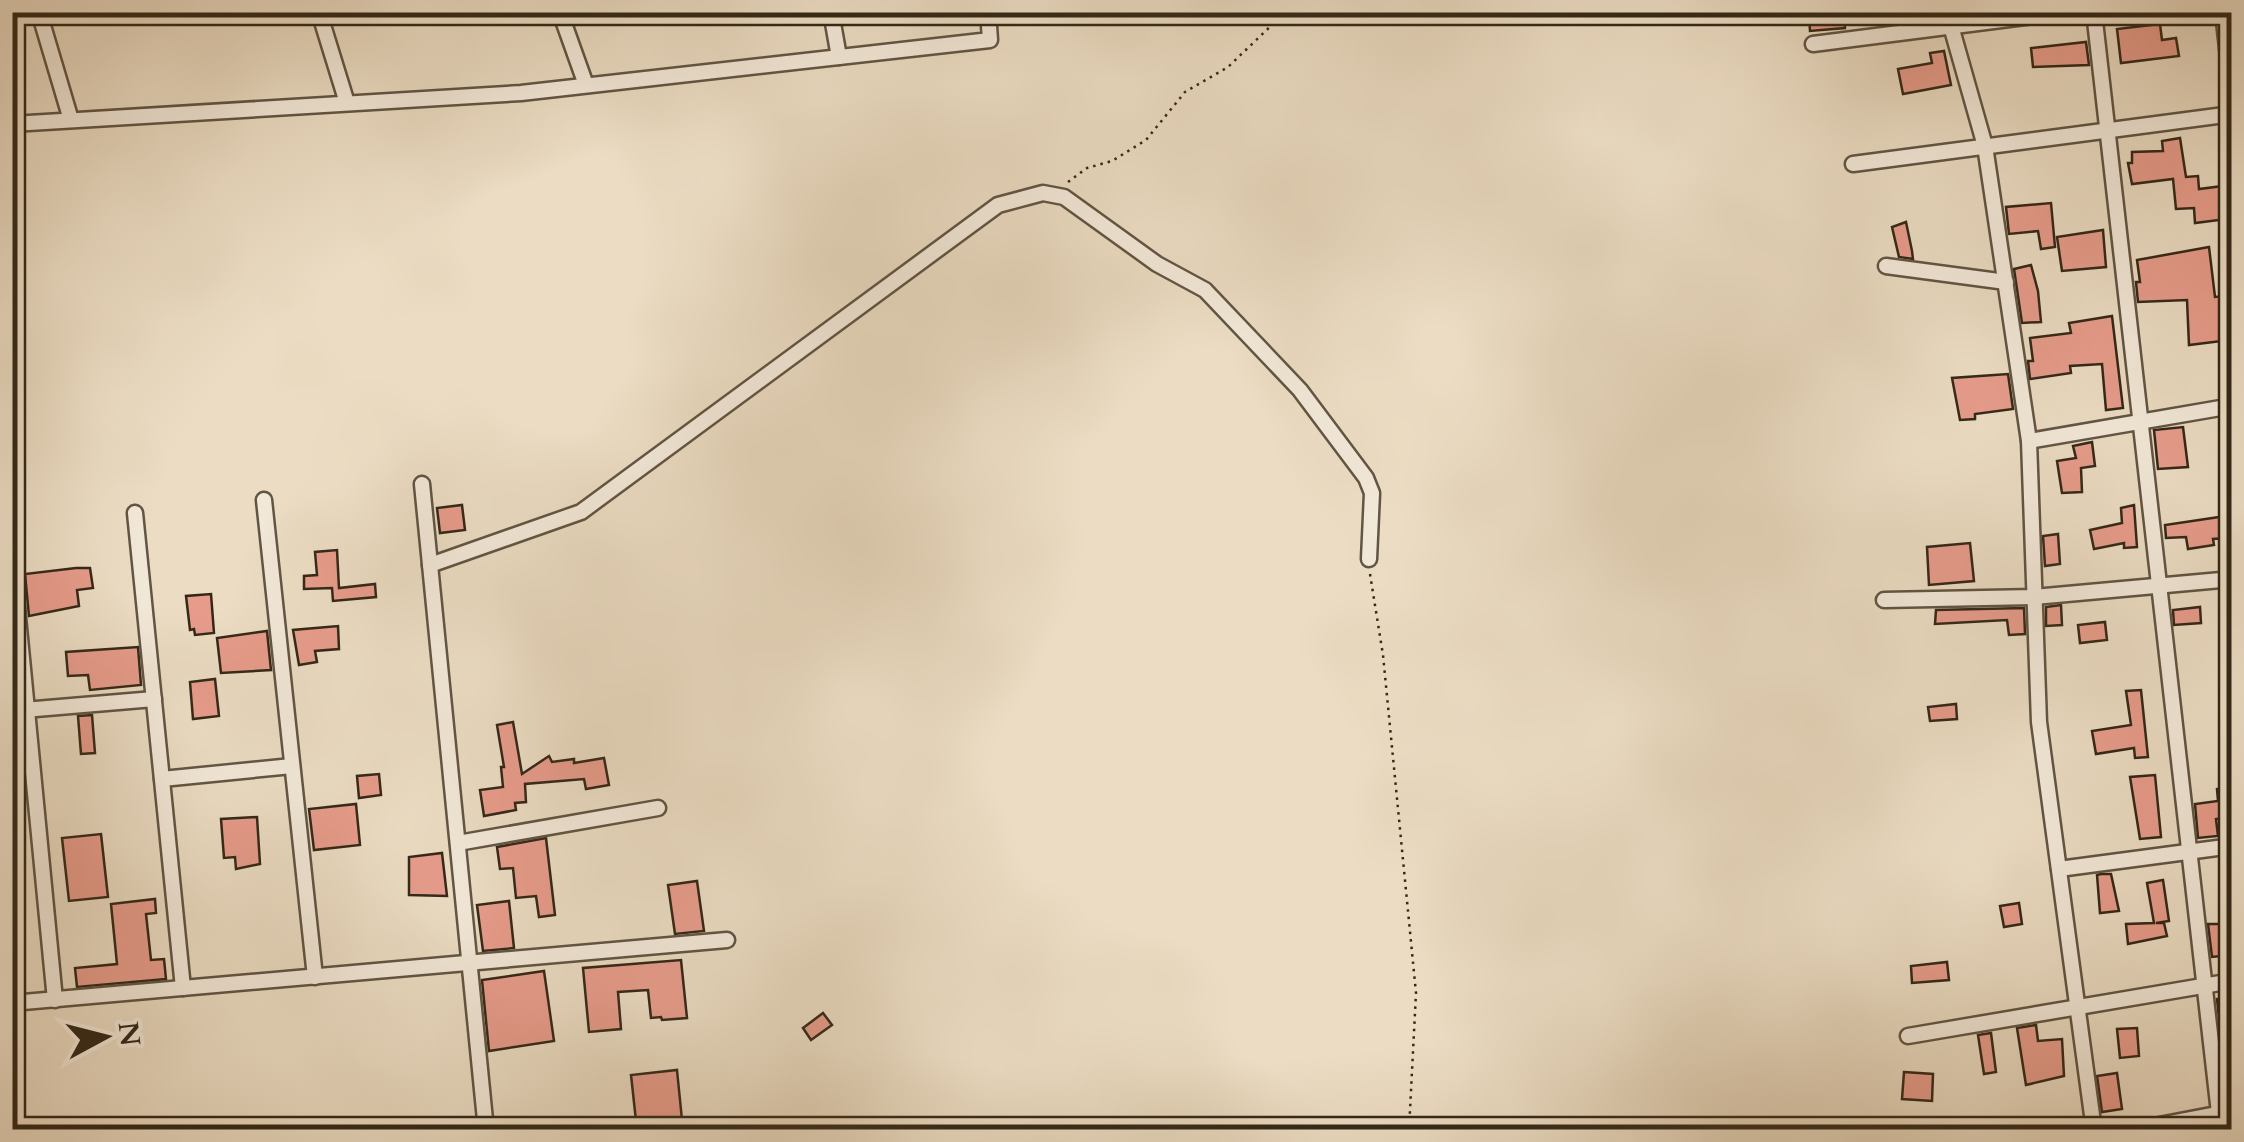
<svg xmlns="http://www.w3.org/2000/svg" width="2244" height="1142" font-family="Cardo,serif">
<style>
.building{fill:#e79c8b;stroke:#332818;stroke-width:2.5}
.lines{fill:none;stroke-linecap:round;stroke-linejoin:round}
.minor-casing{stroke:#615543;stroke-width:19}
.path{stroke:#332818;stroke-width:2.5;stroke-dasharray:2.5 5;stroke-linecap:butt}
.minor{stroke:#f2e8d8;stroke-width:14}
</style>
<rect width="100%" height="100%" fill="#ebdcc3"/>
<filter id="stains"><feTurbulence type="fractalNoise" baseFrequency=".002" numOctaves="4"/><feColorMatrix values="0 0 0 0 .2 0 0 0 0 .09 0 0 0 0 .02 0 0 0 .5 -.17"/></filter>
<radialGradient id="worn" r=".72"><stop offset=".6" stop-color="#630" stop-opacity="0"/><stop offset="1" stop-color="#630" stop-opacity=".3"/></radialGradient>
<g class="building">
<path d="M1826,12H1843L1845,28L1810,31L1809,16Z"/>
<path d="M2160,24L2162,40L2176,38L2179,56L2121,63L2117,29Z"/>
<path d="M2086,42L2089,65L2033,67L2031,48Z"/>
<path d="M1944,51L1951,85L1903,94L1898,69L1932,63L1930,53Z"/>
<path d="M2180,138L2186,177L2198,176L2199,189L2223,186L2227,219L2195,223L2194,208L2176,209L2173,179L2132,184L2128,163H2132V152L2163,151L2162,141Z"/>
<path d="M2051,203L2055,247L2041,249L2038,231L2009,234L2006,207Z"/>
<path d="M1906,222L1912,251L1913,259L1899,257L1892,227Z"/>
<path d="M2103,230L2106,267L2062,271L2057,237Z"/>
<path d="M2209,247L2215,297L2225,296L2230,340L2189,345L2187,300L2138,302L2136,282H2140L2137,260Z"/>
<path d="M2031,265L2038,291L2041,322L2022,323L2014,269Z"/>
<path d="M2112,316L2123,408L2106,410L2102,364L2070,366L2071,373L2030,379L2028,361H2033L2030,338L2071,333L2069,323Z"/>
<path d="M2008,374L2013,409L1975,414V419L1960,420L1952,378Z"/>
<path d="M2183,427L2188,467L2158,469L2154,430Z"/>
<path d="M2092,442L2095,466L2081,468L2082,492L2062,493L2057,461L2076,458L2073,446Z"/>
<path d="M462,505L465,530L440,533L437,508Z"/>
<path d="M2134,505L2137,547L2124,548V543L2094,549L2090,530L2122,523L2121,508Z"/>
<path d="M2226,516L2228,538L2213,539L2214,545L2188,549L2186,537L2166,538L2165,525Z"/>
<path d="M2058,534L2060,564L2045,566L2043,536Z"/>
<path d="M1970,543L1974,581L1929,585L1927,547Z"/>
<path d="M337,550L339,588L375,584L376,597L333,601L332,588L304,589V576L317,575L315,552Z"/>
<path d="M76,568H90L93,588L77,590L79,606L29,616L25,574Z"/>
<path d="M211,594L214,633L195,635L194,629L190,630L186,596Z"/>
<path d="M2061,605L2062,625L2046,626V607Z"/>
<path d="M2200,607L2201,623L2174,625L2173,610Z"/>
<path d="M2024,608L2025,634L2009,635L2007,620L1935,624L1936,610Z"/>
<path d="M2105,622L2107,640L2080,643L2078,625Z"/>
<path d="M338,626L339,649L315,651L317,662L299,665L293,630Z"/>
<path d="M267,631L271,670L221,673L217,638Z"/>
<path d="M138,647L141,685L90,690L88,675L68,676L66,652Z"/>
<path d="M215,679L219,716L193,719L190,682Z"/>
<path d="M2141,690L2148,757L2135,758L2134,748L2096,754L2092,731L2131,725L2126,691Z"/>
<path d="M1956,704L1957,719L1930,721L1928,707Z"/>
<path d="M92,715L95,753L81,754L78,716Z"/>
<path d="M513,722L522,774L549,756L552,762L574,759V763L604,758L609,785L586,789L584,779L525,784L526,802L515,803L516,810L484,816L480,790L503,787L501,767H504L497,725Z"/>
<path d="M379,774L381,795L359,798L357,776Z"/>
<path d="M2155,775L2161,837L2140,839L2130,777Z"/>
<path d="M2232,787V817L2216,819L2218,836L2198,838L2195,804L2218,801L2217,789Z"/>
<path d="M356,804L360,845L314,850L309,809Z"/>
<path d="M257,817L260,864L236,869L235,857L224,858L221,819Z"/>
<path d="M101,834L108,897L69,901L62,838Z"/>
<path d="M546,838L555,915L539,917L536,896L516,898L513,868L500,869L497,847Z"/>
<path d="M442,853L447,896L409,895V857Z"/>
<path d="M2101,874H2111L2119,911L2100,913L2097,875Z"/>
<path d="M2163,880L2169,921L2156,923H2164L2167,936L2128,944L2126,924L2154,923L2147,883Z"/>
<path d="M697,881L704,931L675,934L668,885Z"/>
<path d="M155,899L156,913L146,914L151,960L164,959L166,979L77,987L75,968L117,964L111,904Z"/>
<path d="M509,901L514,948L483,951L477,905Z"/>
<path d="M2019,903L2022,924L2004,927L2000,906Z"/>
<path d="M2208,924H2219L2222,956L2212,957Z"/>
<path d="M681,960L687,1018L662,1020L661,1017L651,1018L648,990L618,992L621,1029L589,1032L583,968Z"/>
<path d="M1947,962L1949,980L1912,983L1911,966Z"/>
<path d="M544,971L554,1041L489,1051L482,980Z"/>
<path d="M2232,997V1090L2227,1091L2217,999Z"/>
<path d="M823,1013L832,1025L811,1040L803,1028Z"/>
<path d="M2036,1025L2038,1041L2062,1039L2064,1076L2026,1085L2017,1028Z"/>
<path d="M2137,1028L2139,1056L2120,1058L2117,1029Z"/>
<path d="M1991,1033L1996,1072L1984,1074L1978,1035Z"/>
<path d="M677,1070L683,1130H637L631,1075Z"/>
<path d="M1904,1072L1933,1074L1932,1101L1902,1099Z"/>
<path d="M2117,1073L2122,1109L2102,1112L2097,1076Z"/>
</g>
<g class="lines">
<defs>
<g id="minor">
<path d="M39,12L71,120"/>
<path d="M319,12L347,103"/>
<path d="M560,12L586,85"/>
<path d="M831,12L839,57"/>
<path d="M1947,12L1985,146L2029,441L2039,722L2094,1130"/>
<path d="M2094,12L2219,1113"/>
<path d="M2223,12L2232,93"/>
<path d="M1813,44L2064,12"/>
<path d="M12,124L521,93L990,40L988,12"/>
<path d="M1853,164L2232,114"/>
<path d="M1886,266L2006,282"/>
<path d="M2029,441L2232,406"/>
<path d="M422,484L486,1130"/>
<path d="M264,500L315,977"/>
<path d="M135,513L183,988"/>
<path d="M12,555L55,1000"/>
<path d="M430,565L581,512L998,205L1043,193L1064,197L1157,264L1205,290L1300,390L1366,478L1372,493L1369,559"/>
<path d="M1884,600L2034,597L2232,579"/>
<path d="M12,711L154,699"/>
<path d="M162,779L292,766"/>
<path d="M458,843L658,808"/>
<path d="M2059,869L2232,846"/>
<path d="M12,1003L727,940"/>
<path d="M1908,1036L2232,981"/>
<path d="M2133,1130L2232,1111"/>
</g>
</defs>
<use href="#minor" class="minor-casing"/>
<g class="path">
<path d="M1347,12L1359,26L1366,23L1374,12"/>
<path d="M1068,182L1087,168L1112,161L1146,140L1185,92L1228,67L1275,22L1306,12"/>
<path d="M1370,574L1383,655L1416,993L1409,1130"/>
</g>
<use href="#minor" class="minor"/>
</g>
<rect width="2244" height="1142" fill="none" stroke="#ebdcc3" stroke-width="50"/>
<rect x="15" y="15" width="2214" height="1112" fill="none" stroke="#332818" stroke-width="5"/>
<rect x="25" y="25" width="2194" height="1092" fill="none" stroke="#332818" stroke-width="2.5"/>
<g transform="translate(105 1037) rotate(83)" stroke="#f2e8d8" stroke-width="8" paint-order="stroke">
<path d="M0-8L18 38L0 25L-18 38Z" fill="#332818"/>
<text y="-15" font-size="28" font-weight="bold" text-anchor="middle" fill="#332818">N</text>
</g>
<rect width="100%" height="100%" filter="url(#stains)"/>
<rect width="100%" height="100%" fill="url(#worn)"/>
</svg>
